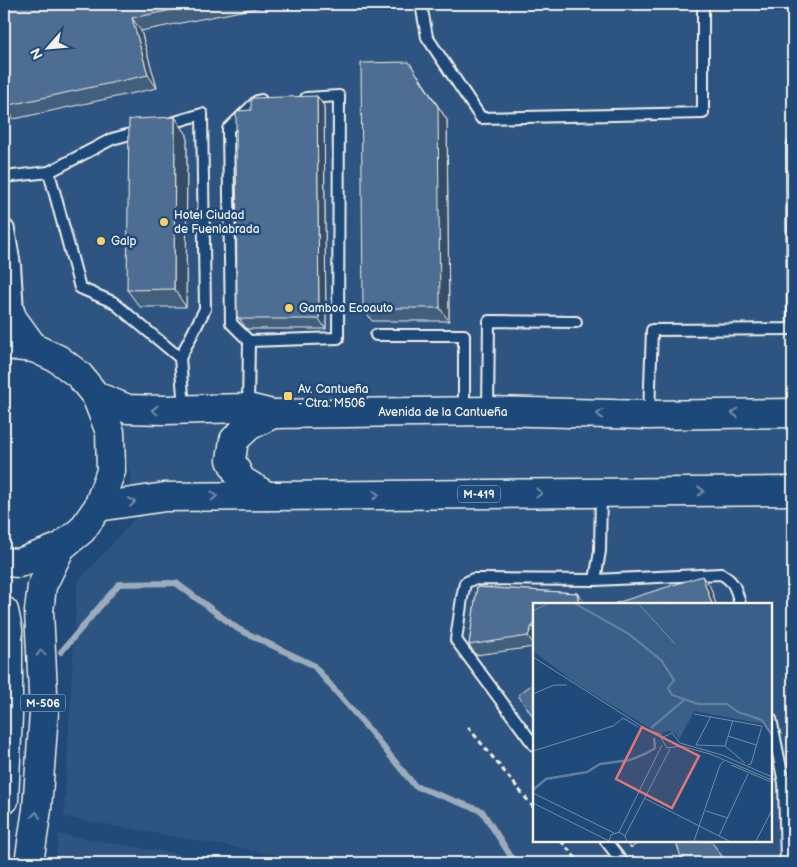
<svg xmlns="http://www.w3.org/2000/svg" width="797" height="867" font-family="'Balsamiq Sans',sans-serif">
<style>
.built{fill:#2d5581;fill-rule:evenodd}
.lines{fill:none;stroke-linecap:round;stroke-linejoin:round}
.stream{stroke:#9cacbb;stroke-width:6}
.service-casing{stroke:#f4f1e8;stroke-width:14}
.minor-casing{stroke:#f4f1e8;stroke-width:24}
.primary-casing{stroke:#f4f1e8;stroke-width:31}
.motorway-casing{stroke:#f4f1e8;stroke-width:31}
.path{stroke:#f4f1e8;stroke-width:3;stroke-dasharray:5 4;stroke-linecap:butt}
.service{stroke:#1f4a7a;stroke-width:10}
.minor{stroke:#1f4a7a;stroke-width:20}
.primary{stroke:#1f4a7a;stroke-width:28}
.motorway{stroke:#1f4a7a;stroke-width:28}
.wall{fill:#425f7e;stroke:#f4f1e8}
.shaded-wall{fill:#364d66;stroke:#f4f1e8}
.building{fill:#4d6e92;stroke:#f4f1e8}
.oneway{stroke:#748da6}
.poi-dot{fill:#ffd166;stroke:#1f4a7a;stroke-width:2}
.labels{text-anchor:middle;stroke-width:5;stroke-linejoin:round;paint-order:stroke}
.shield{fill:#1f4a7a;stroke:#b4bfc7;stroke-width:1}
.shield-label{font-size:11px;font-weight:bold;fill:#f4f1e8}
.poi-label{font-size:12px;fill:#f4f1e8;stroke:#1f4a7a;text-anchor:start}
.street-label{font-size:12px;fill:#f4f1e8;stroke:#1f4a7a}
.inset-river{fill:none;stroke:#627e9d;stroke-width:2.5}
.inset-road{fill:none;stroke:#748da6;stroke-width:1}
.view{fill:#e27875;fill-opacity:0.15;stroke:#e27875;stroke-width:2.5}
.inset-edge{fill:none;stroke:#f4f1e8;stroke-width:2.5}
</style>
<rect width="100%" height="100%" fill="#1f4a7a"/>
<filter id="ink" filterUnits="userSpaceOnUse"><feTurbulence type="fractalNoise" baseFrequency=".02" numOctaves="2"/><feDisplacementMap in="SourceGraphic" scale="10" xChannelSelector="R" yChannelSelector="G"/><feConvolveMatrix kernelMatrix="1 2 1 2 8 2 1 2 1" color-interpolation-filters="sRGB"/></filter>
<g filter="url(#ink)">
<g class="built">
<path d="M4,4H793V863H323L64,817L77,583L138,515L113,391L32,327L5,262ZM534,604H771V841H534Z"/>
<path d="M58,834L232,863H56Z"/>
</g>
<g class="lines">
<path class="stream" d="M61,652L119,584L176,583L238,629L313,665L370,731L415,786L482,811L515,863"/>
<defs>
<g id="service">
<path d="M421,4L427,37L481,118L703,113V4"/>
<path d="M165,125L202,114L205,309L180,358"/>
<path d="M49,172L112,139L141,131"/>
<path d="M4,177L49,172L80,288L113,302L180,358L184,408"/>
<path d="M376,335H464V411"/>
<path d="M249,341L338,338L339,96L306,98"/>
<path d="M248,407L249,341L231,323L228,129L257,101L261,100"/>
<path d="M488,410L489,321L576,322"/>
<path d="M649,413L652,330L793,329L792,146"/>
<path d="M595,580L600,551L601,493"/>
<path d="M771,719L784,783L786,863"/>
<path d="M534,745L456,640L462,598L465,583L473,579L595,580L721,574C735,582 736,589 740,604"/>
<path d="M606,841L623,863"/>
</g>
<path id="minor" d="M4,230L10,265L13,312"/>
<g id="primary">
<path d="M4,297L13,319L34,348"/>
<path d="M4,345L34,348L58,359L79,375L96,396L110,432L111,471L98,507L82,530L61,547L19,563L4,562"/>
<path d="M96,396L128,409L164,410L248,408L273,414L488,411L648,415L793,413"/>
<path d="M267,496L241,480L231,460L234,440L249,426L273,414"/>
<path d="M98,507L165,497L793,491"/>
</g>
<g id="motorway">
<path d="M4,611L8,630V716L4,800"/>
<path d="M29,863L37,809L44,713L39,611L42,586L61,547"/>
</g>
</defs>
<use href="#service" class="service-casing"/>
<use href="#minor" class="minor-casing"/>
<use href="#primary" class="primary-casing"/>
<use href="#motorway" class="motorway-casing"/>
<g class="path">
<path d="M468,727L534,808"/>
<path d="M561,841L580,863"/>
</g>
<use href="#service" class="service"/>
<use href="#minor" class="minor"/>
<use href="#primary" class="primary"/>
<use href="#motorway" class="motorway"/>
</g>
<g class="wall">
<path d="M4,4H276L141,31L157,88L14,119L5,106Z"/>
<path d="M418,75L447,120L449,321H372L363,308Z"/>
<path d="M317,96L324,106L326,329H247L237,316L251,110Z"/>
<path d="M175,117L187,135L186,307H140L127,290Z"/>
<path d="M477,587L577,593L584,604H534V647L476,655L469,645Z"/>
<path d="M771,776L774,787L771,788Z"/>
<path d="M625,841H641L631,848Z"/>
</g>
<g class="shaded-wall">
<path d="M132,18L141,31L157,88L148,75Z"/>
<path d="M409,62L447,120L449,321L440,308Z"/>
<path d="M317,96L324,106L326,329L319,319Z"/>
<path d="M175,117L187,135L186,307L174,289Z"/>
<path d="M702,576L710,586L716,604H712Z"/>
<path d="M577,593L584,603V604H579Z"/>
<path d="M532,626L534,629V645L528,636Z"/>
<path d="M771,776L774,787L771,782Z"/>
</g>
<g class="building">
<path d="M4,4H202L132,18L148,75L5,106L4,101Z"/>
<path d="M409,62L438,107L440,308H363L361,63Z"/>
<path d="M317,96L319,319H240L237,316L236,114L239,111L251,110V99L253,98Z"/>
<path d="M175,117L174,289L127,290L129,120L134,119Z"/>
<path d="M702,576L712,604H613Z"/>
<path d="M477,587L577,593L579,604H534V626H532L528,636L469,645Z"/>
<path d="M534,683V718L518,695Z"/>
<path d="M680,841H711L727,863H683L676,842Z"/>
</g>
<defs><path id="oneway-chevron" d="M-2-3.5L2.5 0L-2 3.5" fill="none" stroke-width="1.6" stroke-linecap="round" stroke-linejoin="round" transform="scale(1.25)"/></defs>
<g class="oneway">
<use href="#oneway-chevron" transform="translate(155 410) rotate(-179)"/>
<use href="#oneway-chevron" transform="translate(735 413) rotate(179)"/>
<use href="#oneway-chevron" transform="translate(600 414) rotate(-179)"/>
<use href="#oneway-chevron" transform="translate(701 491) rotate(-1)"/>
<use href="#oneway-chevron" transform="translate(539 493) rotate(-1)"/>
<use href="#oneway-chevron" transform="translate(376 495) rotate(-1)"/>
<use href="#oneway-chevron" transform="translate(214 496) rotate(-1)"/>
<use href="#oneway-chevron" transform="translate(132 502) rotate(-9)"/>
<use href="#oneway-chevron" transform="translate(41 653) rotate(-93)"/>
<use href="#oneway-chevron" transform="translate(36 815) rotate(-83)"/>
</g>
</g>
<g class="poi-dot">
<circle cx="164" cy="222" r="5"/>
<circle cx="101" cy="241" r="5"/>
<circle cx="289" cy="308" r="5"/>
<rect x="283" y="391" width="10" height="10" rx="2.5"/>
</g>
<g class="labels">
<g class="shield">
<rect x="458" y="485.5" width="42" height="17" rx="4"/>
<rect x="20.5" y="694.5" width="45" height="17" rx="4"/>
</g>
<g class="shield-label">
<text x="479" y="498">M-419</text>
<text x="43" y="707">M-506</text>
</g>
<g class="poi-label">
<text x="174" y="219">Hotel Ciudad<tspan x="174" dy="14">de Fuenlabrada</tspan></text>
<text x="111" y="245">Galp</text>
<text x="299" y="312">Gamboa Ecoauto</text>
<text x="298" y="393">Av. Cantueña<tspan x="298" dy="14">- Ctra. M506</tspan></text>
</g>
<g class="street-label">
<text x="443" y="416">Avenida de la Cantueña</text>
</g>
</g>
<g transform="translate(533 603)">
<rect width="239" height="239" fill="#1f4a7a"/>
<path d="M0,0H239V134L230,121L161,108L146,137L143,131L136,128L126,131L41,79L0,48Z" fill="#3a5f88"/>
<path class="inset-river" d="M41,0L96,31L128,57L141,77L135,85L139,92L165,101H194L205,109L229,117L239,132M118,125L151,97M0,187L13,176L54,169L67,161L97,157L112,151L122,145L121,135"/>
<path class="inset-road" d="M105,0L142,41M0,8L16,0M0,54L113,126L130,132M0,91L21,82H34M161,111L229,123L218,161L215,162M178,113L163,142L192,143M90,115L105,124M195,133L223,142M192,143L212,160M192,143L200,117M0,148L80,123L90,115M198,162L238,179M239,174L189,152L147,140L139,130L128,135L134,145L148,143L177,151L239,177M0,190L81,230M111,195L196,238M0,200L76,238M173,208L195,215M86,229L129,142M92,233L137,146M186,233L215,171M76,238L78,232L86,229L92,233L94,238M161,238L187,162L191,158M223,238L239,207"/>
<path class="view" d="M109,124L166,153L139,205L83,176Z"/>
<rect width="239" height="239" class="inset-edge"/>
</g>
<rect width="797" height="867" fill="none" stroke="#1f4a7a" stroke-width="20"/>
<rect x="10" y="10" width="777" height="847" fill="none" stroke="#f4f1e8" stroke-width="2" filter="url(#ink)"/>
<g transform="translate(48 48) rotate(243)" stroke="#1f4a7a" stroke-width="4" paint-order="stroke">
<path d="M0-4L9 19L0 12L-9 19Z" fill="#f4f1e8"/>
<text y="-8" font-size="14" font-weight="bold" text-anchor="middle" fill="#f4f1e8">N</text>
</g>
</svg>
